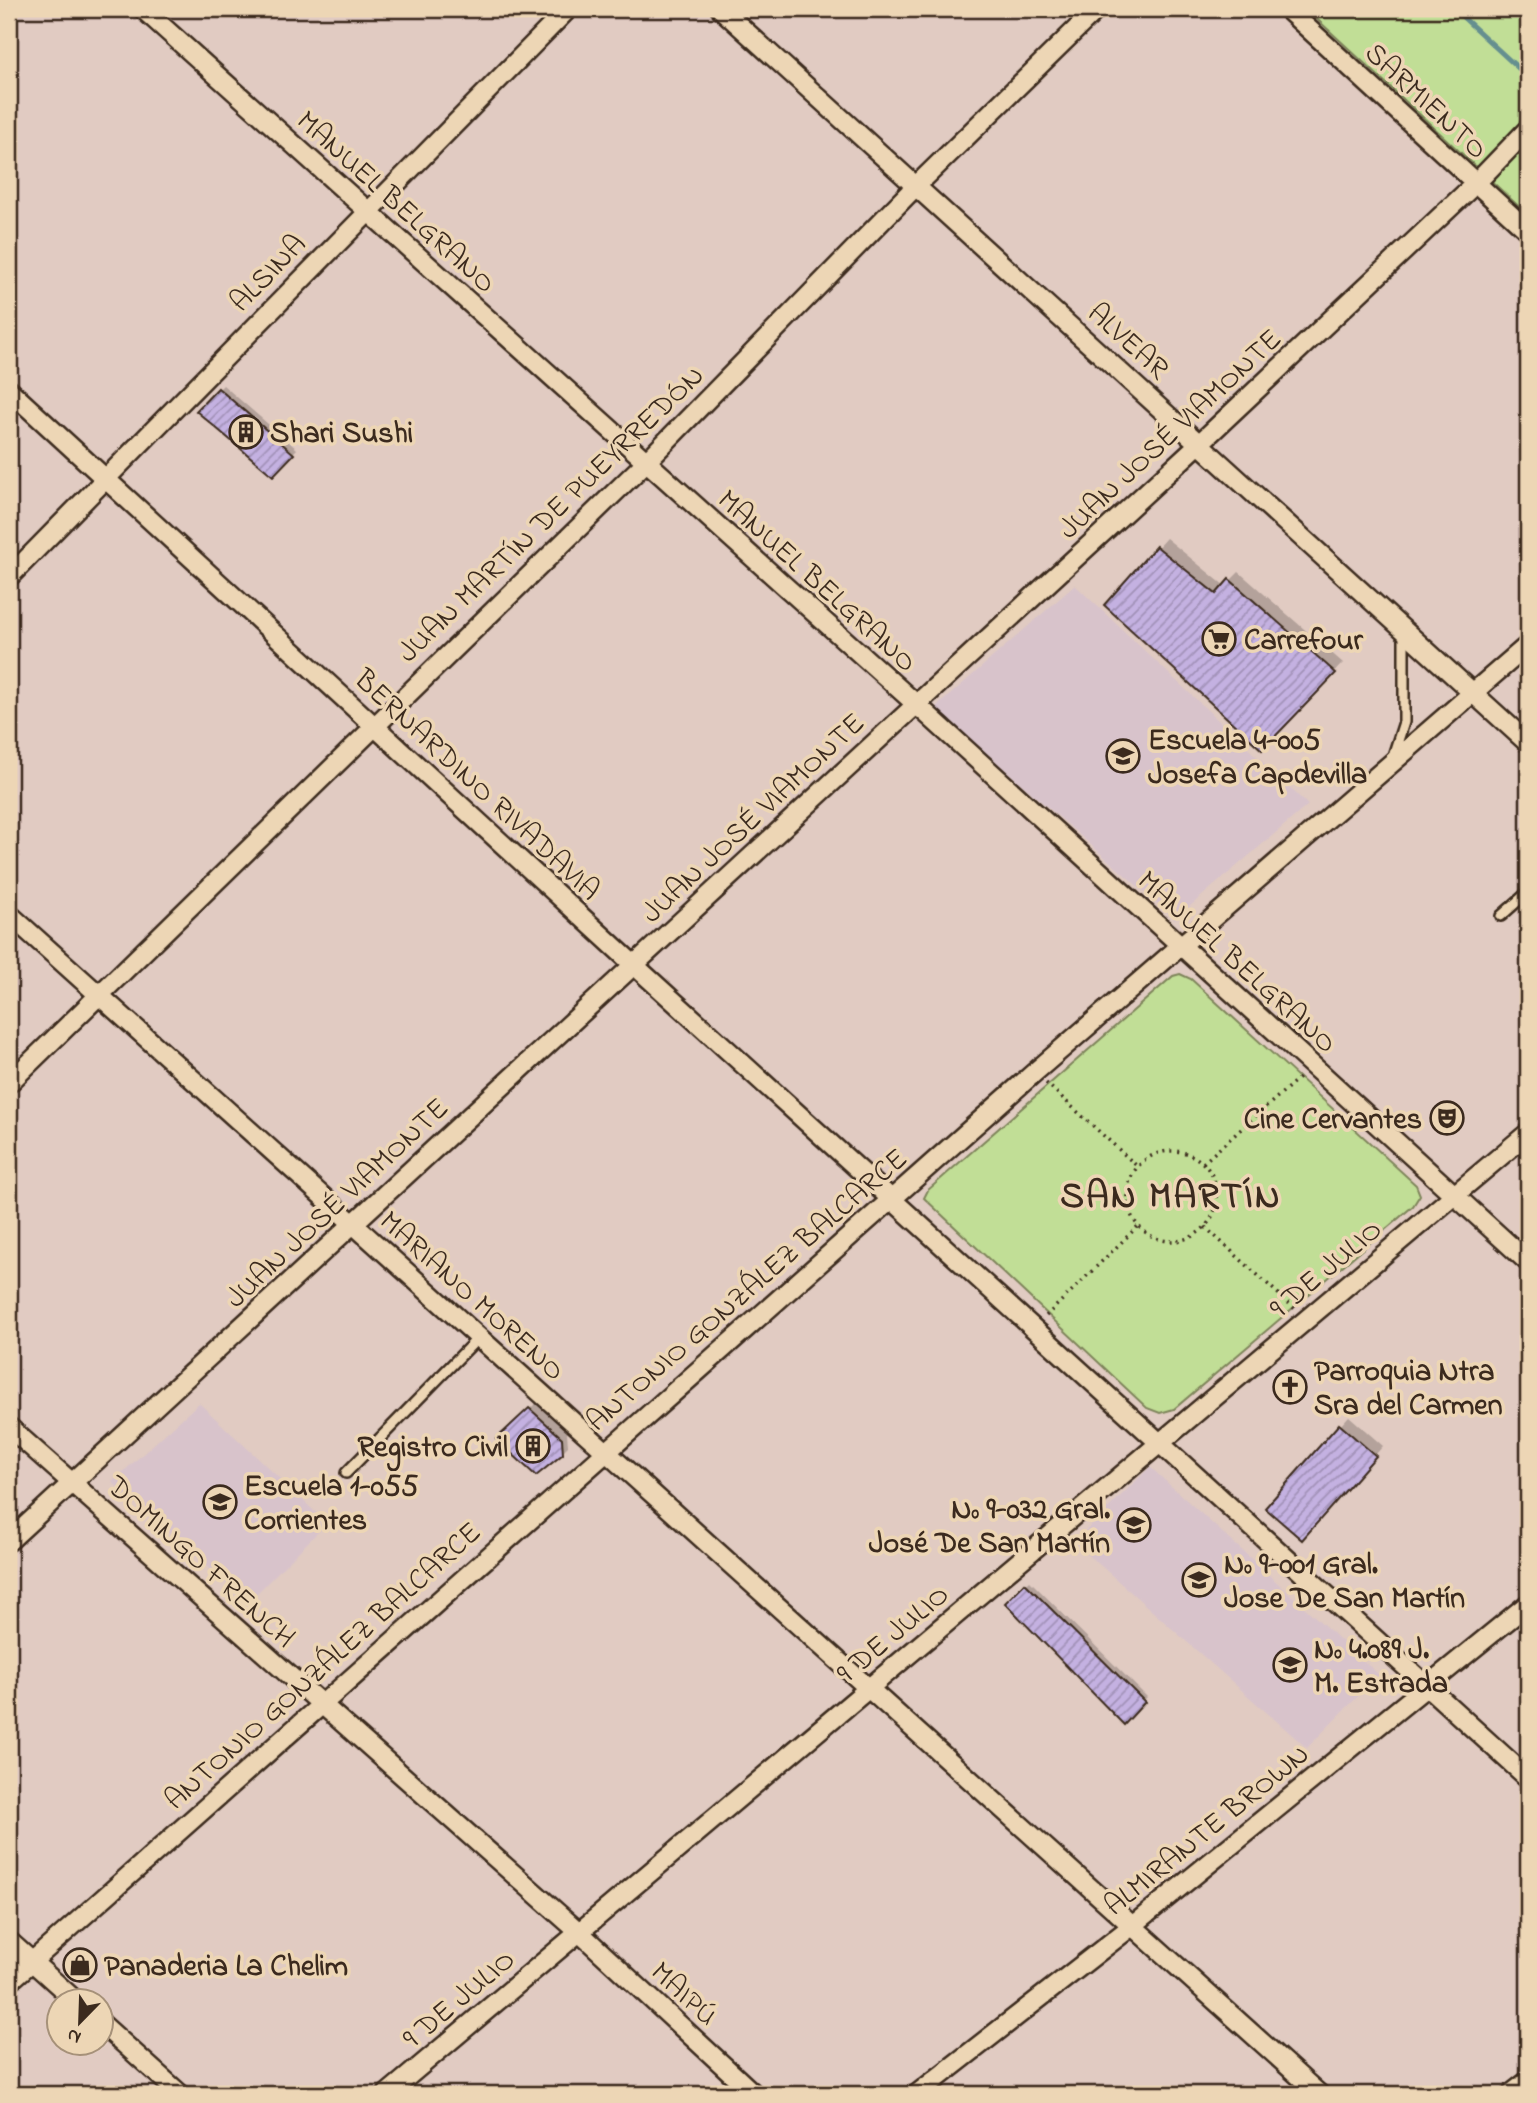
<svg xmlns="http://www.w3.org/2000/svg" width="1537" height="2103" font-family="'Indie Flower',sans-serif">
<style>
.built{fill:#d8c3cb}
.green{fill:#c1de96;stroke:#7e845a;stroke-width:2}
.shadow{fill:#0003}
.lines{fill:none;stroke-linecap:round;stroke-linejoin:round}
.stream{stroke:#658f8f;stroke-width:5}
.building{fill:url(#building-hatch);stroke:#3b2a1e;stroke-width:2}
.service-casing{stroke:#3b2a1e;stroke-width:14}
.minor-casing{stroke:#3b2a1e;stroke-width:23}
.tertiary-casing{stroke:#3b2a1e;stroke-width:28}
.path{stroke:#3b2a1e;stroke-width:3.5;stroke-dasharray:2 5;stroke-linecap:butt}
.service{stroke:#edd6b5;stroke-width:9}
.minor{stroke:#edd6b5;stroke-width:18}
.tertiary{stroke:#edd6b5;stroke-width:23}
.labels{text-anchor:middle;stroke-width:7;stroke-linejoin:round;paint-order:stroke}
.street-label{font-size:30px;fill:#3b2a1e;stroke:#edd6b5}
.poi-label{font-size:30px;font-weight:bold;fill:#3b2a1e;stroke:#edd6b5;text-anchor:start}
.district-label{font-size:37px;font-weight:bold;letter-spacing:2px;fill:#3b2a1e;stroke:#edd6b5}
</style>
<defs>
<pattern id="building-hatch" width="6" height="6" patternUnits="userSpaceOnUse" patternTransform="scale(1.75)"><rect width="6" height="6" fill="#c4b1e1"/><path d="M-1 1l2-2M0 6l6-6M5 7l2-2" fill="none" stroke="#a090b6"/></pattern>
</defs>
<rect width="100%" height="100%" fill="#e1cbc2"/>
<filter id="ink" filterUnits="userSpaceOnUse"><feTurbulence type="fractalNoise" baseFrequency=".0143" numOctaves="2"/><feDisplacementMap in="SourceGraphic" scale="14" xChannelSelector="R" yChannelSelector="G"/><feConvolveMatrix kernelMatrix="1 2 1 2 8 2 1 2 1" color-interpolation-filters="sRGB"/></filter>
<g filter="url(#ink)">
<g class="built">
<path d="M1075,585L1308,805L1175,919L935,708Z"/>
<path d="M199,1403L327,1523L248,1602L112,1482Z"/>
<path d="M1150,1467L1379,1675L1307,1748L1074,1542Z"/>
</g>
<g class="green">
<path d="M1306,9H1512L1528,24V215Z"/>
<path d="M1180,974L1191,979L1416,1185L1420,1195L1413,1206L1174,1409L1160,1413L1147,1408L924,1198L928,1190L1173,976Z"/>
</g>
<g class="shadow">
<path d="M223,385L297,449L273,474L199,410Z"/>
<path d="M1166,538L1225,586L1239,572L1343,663L1262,747L1106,604Z"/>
<path d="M536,1403L567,1432L568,1446L562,1452L499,1439Z"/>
<path d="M1349,1416L1383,1446L1310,1529L1267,1508Z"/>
<path d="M1030,1581L1147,1697L1124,1722L1007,1603Z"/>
</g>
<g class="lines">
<path class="stream" d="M1454,9L1528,77"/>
</g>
<g class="building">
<path d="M218,388L294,454L273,476L196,411Z"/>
<path d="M1156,546L1216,594L1229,579L1336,673L1262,750L1104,605Z"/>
<path d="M529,1408L562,1438L563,1454L536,1476L496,1439Z"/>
<path d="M1339,1424L1376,1456L1302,1540L1265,1508Z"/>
<path d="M1025,1583L1145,1702L1124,1725L1005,1603Z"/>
</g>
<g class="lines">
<defs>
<g id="service">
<path d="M1392,759L1404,722V632"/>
<path d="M1501,916L1528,892"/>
<path d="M346,1473L478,1338"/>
</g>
<g id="minor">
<path d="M143,9L916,704L1528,1262"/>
<path d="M721,9L1528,743"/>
<path d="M1287,9L1528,231"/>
<path d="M9,390L634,965L1528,1778"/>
<path d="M9,577L568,9"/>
<path d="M9,914L1319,2094"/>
<path d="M9,1083L645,463L916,186L1097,9"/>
<path d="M9,1427L579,1932L754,2094"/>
<path d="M9,1541L1200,443L1476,183L1528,129"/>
<path d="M9,1941L77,2002"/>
<path d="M9,1982L1035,1072L1528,645"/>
<path d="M102,2024L180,2094"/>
<path d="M387,2094L1528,1133"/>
<path d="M917,2094L1132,1926L1528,1604"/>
</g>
<path id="tertiary" d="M1515,2094L1528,2084"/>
</defs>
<use href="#service" class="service-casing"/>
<use href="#minor" class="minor-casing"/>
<use href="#tertiary" class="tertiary-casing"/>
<g class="path">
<path d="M1046,1083L1138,1167"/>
<circle cx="1172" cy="1196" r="45"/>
<path d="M1203,1163L1301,1076"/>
<path d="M1205,1227L1295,1309"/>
<path d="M1046,1316L1138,1226"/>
</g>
<use href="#service" class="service"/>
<use href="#minor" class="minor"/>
<use href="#tertiary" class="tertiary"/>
</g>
</g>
<defs>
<symbol id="building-ring" viewBox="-11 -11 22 22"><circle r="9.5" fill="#edd6b5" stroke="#3b2a1e" stroke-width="1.5"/><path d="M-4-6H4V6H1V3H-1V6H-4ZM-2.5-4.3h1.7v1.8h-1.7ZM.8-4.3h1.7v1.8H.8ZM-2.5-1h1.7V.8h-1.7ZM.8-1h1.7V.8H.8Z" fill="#3b2a1e"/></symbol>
<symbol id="supermarket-ring" viewBox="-11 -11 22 22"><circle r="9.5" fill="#edd6b5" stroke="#3b2a1e" stroke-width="1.5"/><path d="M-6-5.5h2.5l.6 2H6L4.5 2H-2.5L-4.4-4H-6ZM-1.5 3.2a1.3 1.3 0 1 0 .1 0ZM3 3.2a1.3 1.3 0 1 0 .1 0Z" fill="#3b2a1e"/></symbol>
<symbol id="school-ring" viewBox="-11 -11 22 22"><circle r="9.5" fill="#edd6b5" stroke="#3b2a1e" stroke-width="1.5"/><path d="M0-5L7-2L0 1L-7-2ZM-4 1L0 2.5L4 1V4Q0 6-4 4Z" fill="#3b2a1e"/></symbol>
<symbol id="theatre-ring" viewBox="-11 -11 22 22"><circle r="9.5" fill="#edd6b5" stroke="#3b2a1e" stroke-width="1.5"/><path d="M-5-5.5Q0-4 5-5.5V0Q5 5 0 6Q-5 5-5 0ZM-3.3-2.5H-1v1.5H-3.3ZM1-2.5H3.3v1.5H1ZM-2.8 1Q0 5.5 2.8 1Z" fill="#3b2a1e"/></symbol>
<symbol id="church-ring" viewBox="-11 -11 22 22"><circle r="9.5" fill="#edd6b5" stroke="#3b2a1e" stroke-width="1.5"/><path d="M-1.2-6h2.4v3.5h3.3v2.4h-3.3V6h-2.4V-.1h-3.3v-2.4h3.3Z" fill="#3b2a1e"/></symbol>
<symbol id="shop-ring" viewBox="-11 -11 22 22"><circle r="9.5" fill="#edd6b5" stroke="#3b2a1e" stroke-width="1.5"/><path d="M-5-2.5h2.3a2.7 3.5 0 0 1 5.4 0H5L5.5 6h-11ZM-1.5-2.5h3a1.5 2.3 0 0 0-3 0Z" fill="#3b2a1e"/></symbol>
</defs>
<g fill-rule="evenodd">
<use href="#building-ring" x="227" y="413" width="38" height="38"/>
<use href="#supermarket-ring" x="1200" y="620" width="38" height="38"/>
<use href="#school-ring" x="1104" y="737" width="38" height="38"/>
<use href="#theatre-ring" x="1428" y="1099" width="38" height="38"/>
<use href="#church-ring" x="1271" y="1368" width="38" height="38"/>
<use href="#building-ring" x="514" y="1427" width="38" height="38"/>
<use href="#school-ring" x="201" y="1483" width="38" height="38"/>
<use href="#school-ring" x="1115" y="1506" width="38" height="38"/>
<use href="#school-ring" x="1180" y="1561" width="38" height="38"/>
<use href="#school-ring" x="1271" y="1646" width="38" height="38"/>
<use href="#shop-ring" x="61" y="1946" width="38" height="38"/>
</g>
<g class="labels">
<g class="street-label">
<text transform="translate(1427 100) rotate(43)" y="10">SARMIENTO</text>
<text transform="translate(397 201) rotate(42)" y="10">MANUEL BELGRANO</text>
<text transform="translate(267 272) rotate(-46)" y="10">ALSINA</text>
<text transform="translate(1129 340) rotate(42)" y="10">ALVEAR</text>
<text transform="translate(1169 433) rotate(-43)" y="10">JUAN JOSÉ VIAMONTE</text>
<text transform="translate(550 513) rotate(-44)" y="10">JUAN MARTÍN DE PUEYRREDÓN</text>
<text transform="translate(818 580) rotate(42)" y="10">MANUEL BELGRANO</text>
<text transform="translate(478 784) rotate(43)" y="10">BERNARDINO RIVADAVIA</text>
<text transform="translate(752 817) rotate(-43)" y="10">JUAN JOSÉ VIAMONTE</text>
<text transform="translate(1238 961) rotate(42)" y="10">MANUEL BELGRANO</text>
<text transform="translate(336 1202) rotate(-43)" y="10">JUAN JOSÉ VIAMONTE</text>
<text transform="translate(1325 1268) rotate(-40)" y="10">9 DE JULIO</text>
<text transform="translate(746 1289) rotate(-41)" y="10">ANTONIO GONZÁLEZ BALCARCE</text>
<text transform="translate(473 1295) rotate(42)" y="10">MARIANO MORENO</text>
<text transform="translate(202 1561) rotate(42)" y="10">DOMINGO FRENCH</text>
<text transform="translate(892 1633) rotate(-40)" y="10">9 DE JULIO</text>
<text transform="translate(322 1665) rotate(-42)" y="10">ANTONIO GONZÁLEZ BALCARCE</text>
<text transform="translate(1206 1829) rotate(-39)" y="10">ALMIRANTE BROWN</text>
<text transform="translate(685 1993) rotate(43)" y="10">MAIPÚ</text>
<text transform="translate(458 1998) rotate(-40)" y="10">9 DE JULIO</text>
</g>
<g class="poi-label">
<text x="270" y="442">Shari Sushi</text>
<text x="1244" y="649">Carrefour</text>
<text x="1148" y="749">Escuela 4-005<tspan x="1148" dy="34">Josefa Capdevilla</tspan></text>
<text x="1422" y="1128" text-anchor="end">Cine Cervantes</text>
<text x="1314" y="1380">Parroquia Ntra<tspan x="1314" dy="34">Sra del Carmen</tspan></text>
<text x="508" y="1456" text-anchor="end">Registro Civil</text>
<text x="244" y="1495">Escuela 1-055<tspan x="244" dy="34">Corrientes</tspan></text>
<text x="1110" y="1518" text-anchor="end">Nº 9-032 Gral.<tspan x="1110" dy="34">José De San Martín</tspan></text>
<text x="1224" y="1573">Nº 9-001 Gral.<tspan x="1224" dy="34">Jose De San Martín</tspan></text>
<text x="1314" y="1658">Nº 4.089 J.<tspan x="1314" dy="34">M. Estrada</tspan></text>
<text x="104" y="1975">Panaderia La Chelim</text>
</g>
<g class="district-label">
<text x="1171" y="1207">SAN MARTÍN</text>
</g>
</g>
<rect width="1537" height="2103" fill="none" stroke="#edd6b5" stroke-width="35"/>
<rect x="18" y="18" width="1502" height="2068" fill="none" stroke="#3b2a1e" stroke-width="2.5" filter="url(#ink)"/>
<g transform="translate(80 2022) rotate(203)"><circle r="33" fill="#edd6b5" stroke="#a69179" stroke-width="2"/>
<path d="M0-5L12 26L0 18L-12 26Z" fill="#3b2a1e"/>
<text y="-10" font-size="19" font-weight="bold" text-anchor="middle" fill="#3b2a1e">N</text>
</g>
</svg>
